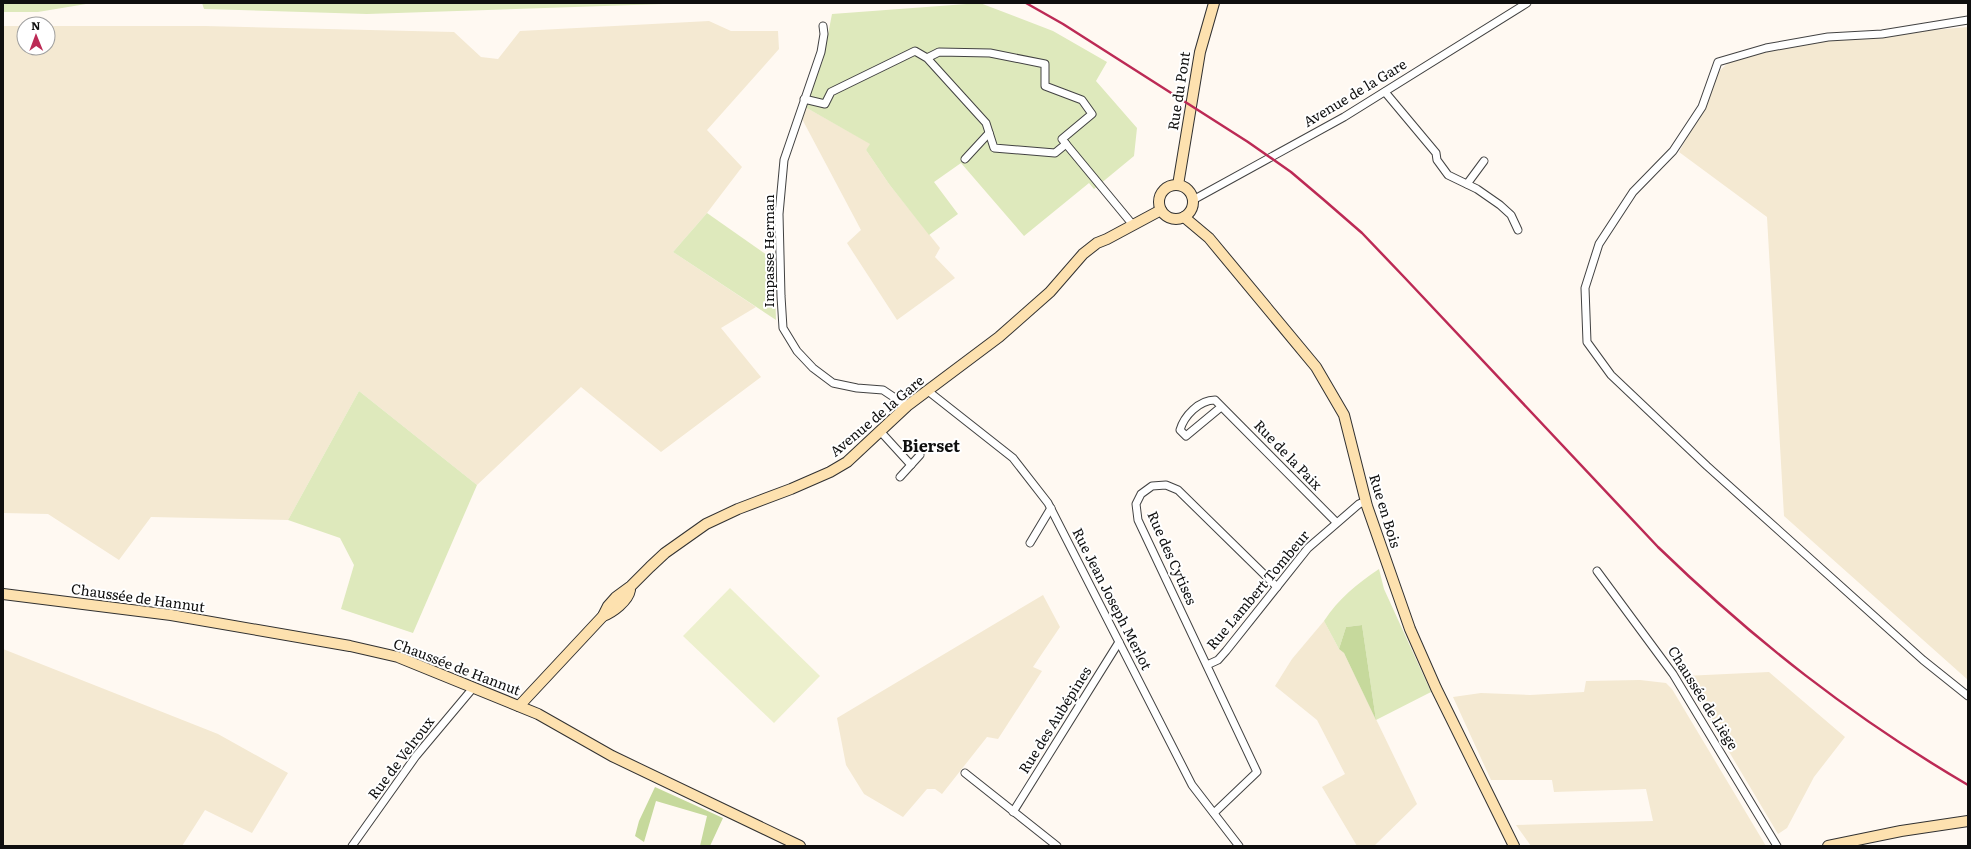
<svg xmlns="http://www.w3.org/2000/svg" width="1971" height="849" font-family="Literata,serif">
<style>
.farmland{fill:#f4e9d2}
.green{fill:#dee9bc}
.forest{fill:#c6d99c}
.pitch{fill:#edf0cd}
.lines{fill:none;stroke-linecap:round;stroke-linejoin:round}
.street-casing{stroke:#424242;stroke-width:9}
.secondary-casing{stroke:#313131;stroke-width:12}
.street{stroke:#fff;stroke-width:7}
.secondary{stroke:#fde1af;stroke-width:10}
.rail{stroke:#bc2a55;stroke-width:2.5}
.labels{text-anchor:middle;stroke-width:4;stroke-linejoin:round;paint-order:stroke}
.street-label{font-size:14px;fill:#0f0f0f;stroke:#fff}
.quarter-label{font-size:16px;font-weight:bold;fill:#0f0f0f;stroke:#fff}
</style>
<rect width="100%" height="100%" fill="#fff9f2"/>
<g class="farmland">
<path d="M709,21L731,31H778L779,49L707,130L742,167L707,213L673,252L756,307L721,328L761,377L661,452L581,387L477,485L359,391L288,520L151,517L119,560L48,514L3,513V26H24V48H48V26H205L454,32L481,57L498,59L520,31Z"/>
<path d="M1968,27V680L1784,516L1767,217L1679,152L1707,101L1716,74L1728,63L1769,50L1829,39Z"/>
<path d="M805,107L871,144L866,150L889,184L940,248L935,257L955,278L897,320L847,243L861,230L801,117Z"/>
<path d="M1043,595L1060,627L1033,667L1042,671L998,739L987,737L942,794L935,789H927L903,817L864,794L846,765L837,718Z"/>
<path d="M1324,621L1339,649L1344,653L1417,804L1374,846H1357L1322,787L1345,774L1317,720L1275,686L1292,659Z"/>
<path d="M3,649L218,734L288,773L252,833L205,810L182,846H3Z"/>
<path d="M1769,672L1845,737L1814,777L1787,828L1778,834L1684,676Z"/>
<path d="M1640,680L1666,683L1672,689L1766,846H1531L1516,825L1653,821L1646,789L1554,792L1552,780H1491L1453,697L1481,693L1530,695L1584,692L1586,681Z"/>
</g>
<g class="green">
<path d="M3,3H92L38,12H3Z"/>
<path d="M202,3H693L367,14L204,9Z"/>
<path d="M980,3L1053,31L1107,62L1096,81L1137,128L1134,156L1094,189L1089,183L1024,236L961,163L934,182L958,214L929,235L889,184L866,150L870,144L805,107L823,60L832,14Z"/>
<path d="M707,213L774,260L776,320L673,252Z"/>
<path d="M359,391L477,485L413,633L341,609L354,565L340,538L288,520Z"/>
<path d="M1379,569L1384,589L1431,692L1376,720L1362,625L1346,627L1339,649L1324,621C1339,598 1357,584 1379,569Z"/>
</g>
<g class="forest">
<path d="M1362,625L1376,720L1344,653L1339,649L1346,627Z"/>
<path d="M655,787L723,818L710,846H700L707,816L656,801L644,842L635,836L639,821Z"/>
</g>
<path class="pitch" d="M730,588L820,676L774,723L683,636Z"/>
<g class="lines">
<defs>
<g id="street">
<path d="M1968,20L1882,34L1828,37L1766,48L1718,62L1702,107L1673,151L1633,192L1599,244L1585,288L1587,342L1611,375L1707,466L1923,660L1968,696"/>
<path d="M823,26L824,34L821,52L784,160L779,214L781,296L783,328L797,351L813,368L833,383L857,388L883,390L907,406"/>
<path d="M1385,92L1436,153L1437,160L1448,175L1477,189L1500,205L1511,215L1518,230"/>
<path d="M804,99L825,104L831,92L915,51L927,58L939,52L990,53L1045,64V86L1082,100L1092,114L1062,139L1066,144L1055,153L994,148L986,123L927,58"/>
<path d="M1066,144L1133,225"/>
<path d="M965,159L989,133"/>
<path d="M1467,184L1484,161"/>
<path d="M1193,200L1344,117L1527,3"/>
<path d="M928,391L1013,458L1048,503L1192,785L1239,846"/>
<path d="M1221,407L1186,436L1180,430C1184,416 1199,400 1215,400L1336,522"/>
<path d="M880,431L911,465"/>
<path d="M900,477L920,455"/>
<path d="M1030,543L1051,508"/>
<path d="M1597,571L1673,674L1777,846"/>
<path d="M1207,665L1218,660L1226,651L1308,548L1359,504L1366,501"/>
<path d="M965,773L1057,846"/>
<path d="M1013,812L1119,642"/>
<path d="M1214,813L1257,772L1138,520L1136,504L1141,494L1152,486L1166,485L1178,490L1277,587"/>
<path d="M352,846L416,756L473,688"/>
</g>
<g id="secondary">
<path d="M1178,185L1200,52L1214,3"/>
<circle cx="1176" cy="202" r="17"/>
<path d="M1184,217L1209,238L1316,367L1344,415L1367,506L1410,629L1436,688L1514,846"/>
<path d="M3,594L171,615L350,646L398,657L538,714L612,756L800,846"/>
<path d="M603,616C613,612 628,601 630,590"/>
<path d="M519,706L603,616L608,606L616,597L631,586L650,567L665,553L706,524L738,509L791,489L830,472L847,462L907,406L999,337L1050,292L1083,254L1097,243L1107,239L1161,210"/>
<path d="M1828,846L1901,831L1968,821"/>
</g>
</defs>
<use href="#street" class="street-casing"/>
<use href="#secondary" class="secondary-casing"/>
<use href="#street" class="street"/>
<use href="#secondary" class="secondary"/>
<path class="rail" d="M1026,3L1063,24L1248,142L1291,172L1324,200L1362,233L1405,278L1658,547C1754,640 1852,717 1968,785"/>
</g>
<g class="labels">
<g class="street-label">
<text transform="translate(1179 91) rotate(-81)" y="5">Rue du Pont</text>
<text transform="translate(1355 93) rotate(-31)" y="5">Avenue de la Gare</text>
<text transform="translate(769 251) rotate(-90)" y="5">Impasse Herman</text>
<text transform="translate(877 416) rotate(-40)" y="5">Avenue de la Gare</text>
<text transform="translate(1288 455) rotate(46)" y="5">Rue de la Paix</text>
<text transform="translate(1385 511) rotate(73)" y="5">Rue en Bois</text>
<text transform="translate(1172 558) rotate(66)" y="5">Rue des Cytises</text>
<text transform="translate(1258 590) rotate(-50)" y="5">Rue Lambert Tombeur</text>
<text transform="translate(138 598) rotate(8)" y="5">Chaussée de Hannut</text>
<text transform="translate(1112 599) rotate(63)" y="5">Rue Jean Joseph Merlot</text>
<text transform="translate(457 667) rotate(21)" y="5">Chaussée de Hannut</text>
<text transform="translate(1703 698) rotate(58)" y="5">Chaussée de Liège</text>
<text transform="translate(1055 720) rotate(-58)" y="5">Rue des Aubépines</text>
<text transform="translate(401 758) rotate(-53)" y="5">Rue de Velroux</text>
</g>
<g class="quarter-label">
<text x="931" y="452">Bierset</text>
</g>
</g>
<rect width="1971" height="849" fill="none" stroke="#0f0f0f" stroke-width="8"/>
<g transform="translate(36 36) rotate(359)"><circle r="19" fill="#ffffff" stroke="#9f9f9f"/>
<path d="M0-3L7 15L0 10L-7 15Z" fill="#bc2a55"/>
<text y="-6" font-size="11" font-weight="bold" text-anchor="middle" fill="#0f0f0f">N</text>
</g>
</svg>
